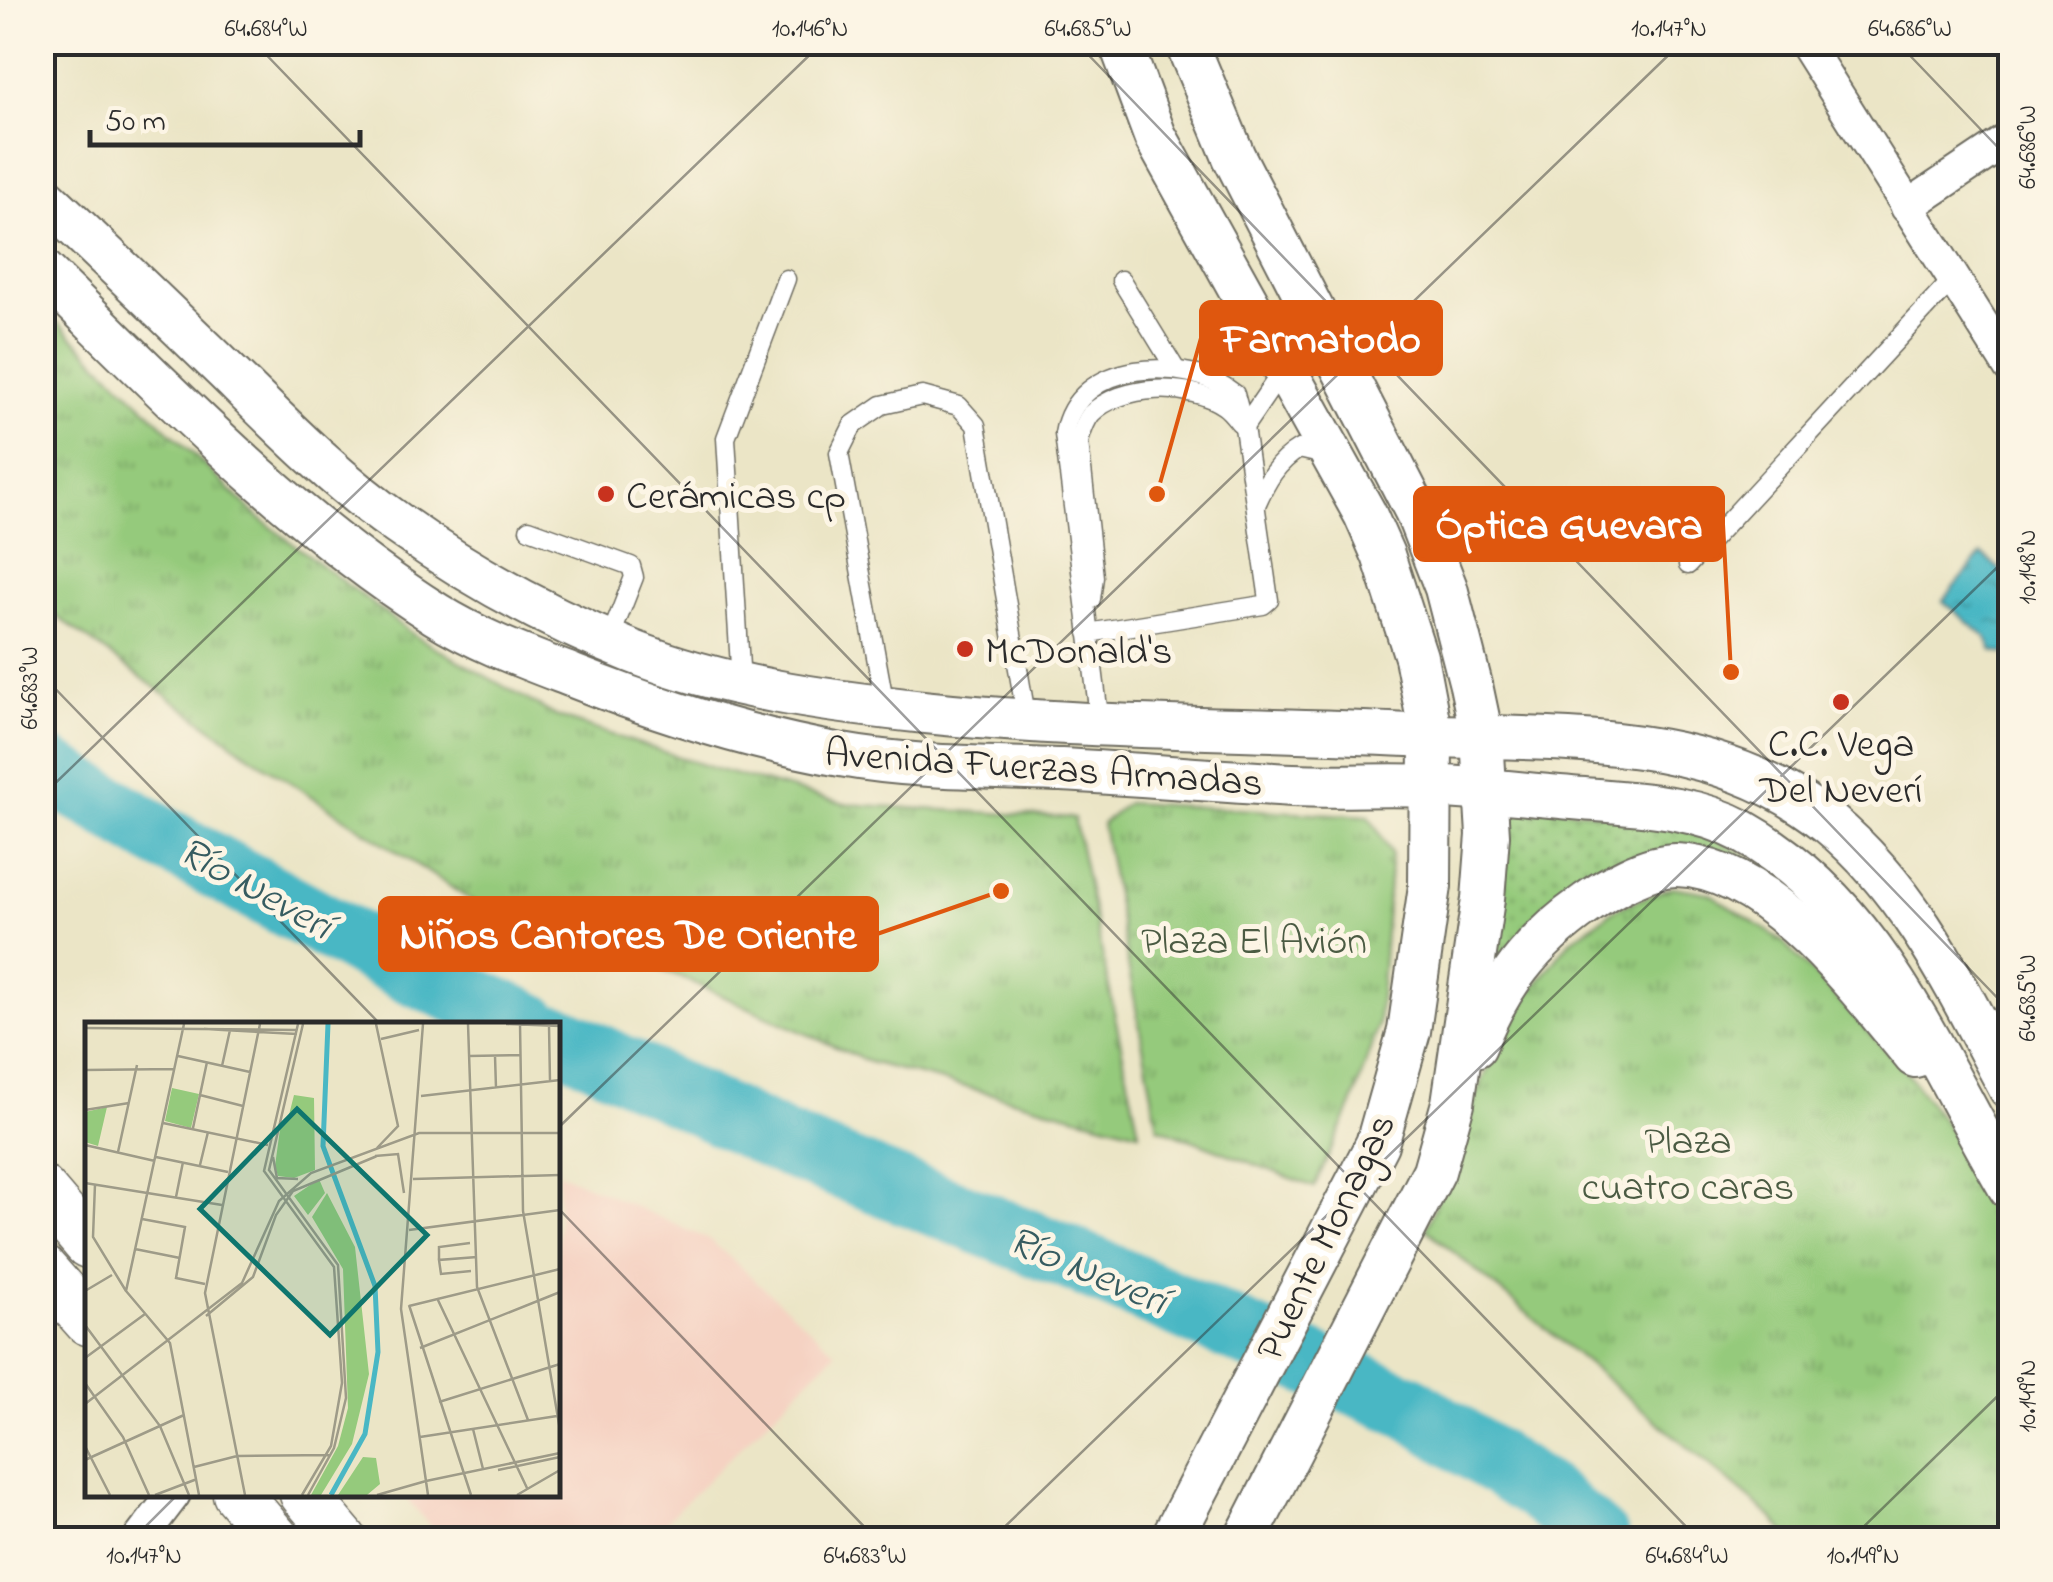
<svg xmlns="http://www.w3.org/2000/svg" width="2053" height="1582" font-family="'Indie Flower',sans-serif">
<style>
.built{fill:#f5d2c2}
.grass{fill:url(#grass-dots);stroke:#607a54;stroke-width:2.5}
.park{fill:url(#park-tufts);stroke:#607a54;stroke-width:2.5}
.water{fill:url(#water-ripples);stroke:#3a7178;stroke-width:2.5}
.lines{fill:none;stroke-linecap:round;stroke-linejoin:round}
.river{stroke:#49b7c4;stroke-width:65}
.service-casing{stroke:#6e6c61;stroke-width:21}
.minor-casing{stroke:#6e6c61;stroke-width:36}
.tertiary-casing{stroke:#6e6c61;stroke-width:46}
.secondary-casing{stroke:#6e6c61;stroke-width:51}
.service{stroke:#fff;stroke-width:18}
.minor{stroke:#fff;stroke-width:32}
.tertiary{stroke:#fff;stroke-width:42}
.secondary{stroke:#fff;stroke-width:48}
.ticks{fill:none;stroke:#2b2b2b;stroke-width:2.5;stroke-opacity:0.45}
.poi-dot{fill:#c8321e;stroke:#fcf5e5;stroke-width:4}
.labels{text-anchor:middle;stroke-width:10;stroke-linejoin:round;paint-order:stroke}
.poi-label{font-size:40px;fill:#2b2b2b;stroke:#fcf5e5;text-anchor:start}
.street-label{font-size:40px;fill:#2b2b2b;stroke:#fcf5e5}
.park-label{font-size:40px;fill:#4b5b43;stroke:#fcf5e5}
.water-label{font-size:42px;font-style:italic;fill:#365c61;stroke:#fcf5e5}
.inset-river{fill:none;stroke:#49b7c4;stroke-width:5}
.inset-road{fill:none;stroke:#9e9b88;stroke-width:2.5}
.view{fill:#0f766e;fill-opacity:0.15;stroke:#0f766e;stroke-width:5}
.inset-edge{fill:none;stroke:#2b2b2b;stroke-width:5}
.leader{fill:none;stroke:#df570e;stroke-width:4}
.callout-dot{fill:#df570e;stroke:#fcf5e5;stroke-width:4}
.callout{fill:#df570e;stroke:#df570e;stroke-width:4}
.callout-label{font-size:42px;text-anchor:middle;font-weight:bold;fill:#fff}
.neatline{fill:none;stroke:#2b2b2b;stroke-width:4}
.ticks-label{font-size:25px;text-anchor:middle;fill:#2b2b2b}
</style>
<defs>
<pattern id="grass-dots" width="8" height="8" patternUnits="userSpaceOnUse" patternTransform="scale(2.5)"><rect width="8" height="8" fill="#95ca7c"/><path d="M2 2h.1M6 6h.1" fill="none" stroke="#7aa466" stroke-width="1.8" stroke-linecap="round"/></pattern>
<pattern id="park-tufts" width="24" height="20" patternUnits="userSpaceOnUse" patternTransform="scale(2.5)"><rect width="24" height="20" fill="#95ca7c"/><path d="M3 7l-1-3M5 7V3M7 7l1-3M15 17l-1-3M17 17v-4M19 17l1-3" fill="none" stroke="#7aa466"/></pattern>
<pattern id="water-ripples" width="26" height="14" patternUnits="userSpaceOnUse" patternTransform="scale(2.5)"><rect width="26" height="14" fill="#49b7c4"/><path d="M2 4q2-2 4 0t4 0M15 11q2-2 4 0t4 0" fill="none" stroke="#3d959f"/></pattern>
</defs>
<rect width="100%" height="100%" fill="#fcf5e5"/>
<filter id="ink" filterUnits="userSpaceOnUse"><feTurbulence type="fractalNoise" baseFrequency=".01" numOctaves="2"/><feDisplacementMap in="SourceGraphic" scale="20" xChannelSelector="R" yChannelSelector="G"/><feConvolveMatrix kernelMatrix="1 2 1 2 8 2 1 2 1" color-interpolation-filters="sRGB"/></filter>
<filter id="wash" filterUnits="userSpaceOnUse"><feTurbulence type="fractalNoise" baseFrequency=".0048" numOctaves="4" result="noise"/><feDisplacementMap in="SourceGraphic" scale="40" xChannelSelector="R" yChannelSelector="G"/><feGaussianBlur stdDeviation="2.25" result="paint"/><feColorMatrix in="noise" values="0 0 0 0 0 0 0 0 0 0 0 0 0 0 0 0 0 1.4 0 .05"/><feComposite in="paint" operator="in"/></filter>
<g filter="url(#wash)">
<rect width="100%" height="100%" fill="#ebe5c6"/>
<path class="built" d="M558,1172L710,1240L836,1352L648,1539H441L403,1495L558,1494Z"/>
<path class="grass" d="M1505,802L1691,824L1786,879L1836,925L1680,852L1496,968Z"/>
<g class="park">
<path d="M42,308L259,518L415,636L558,717L715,769L845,804L1074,818L1139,1132L869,1062L676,975L495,916L255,759L56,616L42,604Z"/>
<path d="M1127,803L1369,816L1391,853L1378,1025L1352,1105L1314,1187L1158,1127L1102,824Z"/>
<path d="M1672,887L1709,893L1781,940L1903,1068L1953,1134L2010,1232V1539H1789L1772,1517L1426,1229L1482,1081L1526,998L1570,941L1616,909Z"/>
</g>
<path class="water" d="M1982,554L2010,578V650L2004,654L1993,651L1987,638L1943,601Z"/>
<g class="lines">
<g class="river">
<path d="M42,766L155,834L405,969L530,1024"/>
<path d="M558,1037L786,1145L1067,1257L1410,1407L1546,1495L1598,1540"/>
</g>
</g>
</g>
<g filter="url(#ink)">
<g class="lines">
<defs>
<g id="service">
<path d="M1121,280L1176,370"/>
<path d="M1244,427L1283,370"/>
<path d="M1256,505C1266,482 1277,462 1299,449L1325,455"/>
<path d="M529,529L631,566L634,577L609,641"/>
<path d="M1688,565L1953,279"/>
<path d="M1091,599L1094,577L1079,442C1082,432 1084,423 1091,414C1120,384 1191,382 1224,406C1230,410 1235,417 1240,423"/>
<path d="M1088,633L1263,605L1269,600L1244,427L1235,394C1186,354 1076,359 1064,434L1100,724"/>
<path d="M741,683L726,438L786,279"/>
<path d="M885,706L839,453L853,425L882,405L922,396L959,406L976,425L1027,721"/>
</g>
<g id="minor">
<path d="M1804,42L2010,368"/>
<path d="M1907,207L2010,138"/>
<path d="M139,1540L174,1494"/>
</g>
<g id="tertiary">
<path d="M1120,42L1155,136L1365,514L1383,555L1416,657L1431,736L1430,886L1409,1031L1377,1144L1171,1540"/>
<path d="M1186,42L1234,157L1416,511L1446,588L1471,685L1482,737L1488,835L1483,899L1453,1103L1434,1171L1245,1540"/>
<path d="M42,195C104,253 165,312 226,371C281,425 335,480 398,524C471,576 548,618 631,651C724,688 825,701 924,712C1084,729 1247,727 1408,735C1550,741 1711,727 1829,823C1914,893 1959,993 2010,1088"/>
<path d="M42,270C166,391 289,521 436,614C479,641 526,658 573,676C659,710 750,739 841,755C913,768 988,767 1061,770C1139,774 1216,781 1293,785C1340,787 1387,784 1433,786C1483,789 1534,795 1584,799C1638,804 1694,805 1742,831C1880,908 1933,1059 2010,1188"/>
<path d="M1475,1046C1499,984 1532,942 1586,904C1609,887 1647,865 1676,865C1770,867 1860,990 1915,1056"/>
</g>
<g id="secondary">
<path d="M42,1190L88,1244"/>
<path d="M42,1269L88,1321"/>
<path d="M237,1494L276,1540"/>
<path d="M304,1494L343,1540"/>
</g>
</defs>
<use href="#service" class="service-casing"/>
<use href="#minor" class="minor-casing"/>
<use href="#tertiary" class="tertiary-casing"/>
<use href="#secondary" class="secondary-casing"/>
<use href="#service" class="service"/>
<use href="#minor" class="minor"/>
<use href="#tertiary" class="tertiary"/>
<use href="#secondary" class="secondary"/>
</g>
</g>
<path class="ticks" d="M254,42L1699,1540M1076,42L2010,1011M1897,42L2010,160M42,675L380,1024M42,796L823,42M558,1128L1682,42M558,1208L877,1540M42,1526L55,1540M132,1540L178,1494M991,1540L2010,555M1850,1540L2010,1384"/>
<g class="poi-dot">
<circle cx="606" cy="494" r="10"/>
<circle cx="965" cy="649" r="10"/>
<circle cx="1841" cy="702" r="10"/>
</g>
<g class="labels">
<g class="poi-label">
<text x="626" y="508">Cerámicas cp</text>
<text x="985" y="663">McDonald's</text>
<text x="1841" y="756" text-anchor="middle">C.C. Vega<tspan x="1841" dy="46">Del Neverí</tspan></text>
</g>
<g class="street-label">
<text transform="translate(1044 766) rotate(4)" y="14">Avenida Fuerzas Armadas</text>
<text transform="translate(1324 1236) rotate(-64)" y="14">Puente Monagas</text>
</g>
<g class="park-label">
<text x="1254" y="953">Plaza El Avión</text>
<text x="1688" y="1153">Plaza<tspan x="1688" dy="46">cuatro caras</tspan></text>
</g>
<g class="water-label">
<text transform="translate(257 886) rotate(29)" y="15">Río Neverí</text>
<text transform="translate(1089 1268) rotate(23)" y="15">Río Neverí</text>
</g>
</g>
<g transform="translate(85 1022)">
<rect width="475" height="475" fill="#ebe5c6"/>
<path d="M22,85L13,124L0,120V90Z" fill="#95ca7c"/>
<path d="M87,66L114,72L106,106L80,99ZM209,73L229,76L230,148L209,156L193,154L190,144L196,100L203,97ZM234,157L240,171L223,193L209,174ZM242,171L270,225L284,352L267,422L236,473H226L253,424L263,386L258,247L227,195ZM278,435L291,436L295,462L282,473H253Z" fill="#95ca7c"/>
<path class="inset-river" d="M243,2L238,124L290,264L293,330L280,412L246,473"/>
<path class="inset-road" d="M99,2L41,269L85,321L114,473M213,2L179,149L249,245L257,361L246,424L217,473M218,2L184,148L253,243L261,376L249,426L223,473M291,2L313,104L292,126M338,2L316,287L343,473M383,2L392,265L443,398M421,2L475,4M435,2L438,189L475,408M464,4L465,59M0,6L212,8M119,7L212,12M296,17L334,8M93,34L165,50M384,34L435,33M410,34L411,66M137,44L145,8M0,48L90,47M115,73L158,84M336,74L475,58M0,88L44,81M78,101L183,123M108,106L122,40M0,123L70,139M33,130L52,43M290,134L313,132L319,171M71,135L143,150M188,135L192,156L213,157M115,143L123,110M328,157L475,153M0,161L137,183M10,162L8,215L41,269M91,175L98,140M57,197L100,205L91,256L120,262M324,208L475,188M50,227L95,236M354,238V225L385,221M386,249L356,252L354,238L392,235M0,269L27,253M352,276L442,466M324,283L386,473M324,284L475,247M121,294L168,255L191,193L208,169L292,134M0,303L75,404L104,473M335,326L475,270M0,336L60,292M0,361L38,415L64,473M354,380L475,342M0,382L157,261L194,179L226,151L334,111H475M388,407L398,447M335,415L472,394M0,424L25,473M0,438L99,393M109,445L152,434L245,433M413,448L475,435M341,459L475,431M70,473L112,457M160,473L120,271L175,2M292,473L341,459M432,473L475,448"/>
<path class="view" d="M212,87L342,213L245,313L115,187Z"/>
<rect width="475" height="475" class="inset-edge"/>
</g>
<path class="leader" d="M1157 494L1201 338M1731 672L1723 524M1001 891L877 934"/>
<g class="callout-dot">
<circle cx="1157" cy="494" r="10"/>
<circle cx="1731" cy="672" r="10"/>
<circle cx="1001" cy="891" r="10"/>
</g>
<g class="callout">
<rect x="1201" y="302" width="240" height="72" rx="10"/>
<rect x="1415" y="488" width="308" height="72" rx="10"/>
<rect x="380" y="898" width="497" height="72" rx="10"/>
</g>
<g class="callout-label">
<text x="1321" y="352">Farmatodo</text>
<text x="1569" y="538">Óptica Guevara</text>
<text x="628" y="948">Niños Cantores De Oriente</text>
</g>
<rect width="2053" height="1582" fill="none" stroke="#fcf5e5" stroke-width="110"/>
<path d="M90 130v15h270v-15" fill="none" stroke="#2b2b2b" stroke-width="5"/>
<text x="105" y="130" font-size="30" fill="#2b2b2b" stroke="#fcf5e5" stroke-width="8" paint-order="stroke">50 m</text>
<rect x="55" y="55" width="1943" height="1472" class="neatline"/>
<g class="ticks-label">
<text x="266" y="36">64.684°W</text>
<text x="810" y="36">10.146°N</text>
<text x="1088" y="36">64.685°W</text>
<text x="1669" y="36">10.147°N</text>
<text x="1910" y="36">64.686°W</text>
<text transform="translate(2026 147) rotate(-90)" y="9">64.686°W</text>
<text transform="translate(2026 567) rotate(-90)" y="9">10.148°N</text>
<text transform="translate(28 688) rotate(-90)" y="9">64.683°W</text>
<text transform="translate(2026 998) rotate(-90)" y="9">64.685°W</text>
<text transform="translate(2026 1396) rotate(-90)" y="9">10.149°N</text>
<text x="144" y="1563">10.147°N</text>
<text x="865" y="1563">64.683°W</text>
<text x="1687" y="1563">64.684°W</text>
<text x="1863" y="1563">10.149°N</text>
</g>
</svg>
